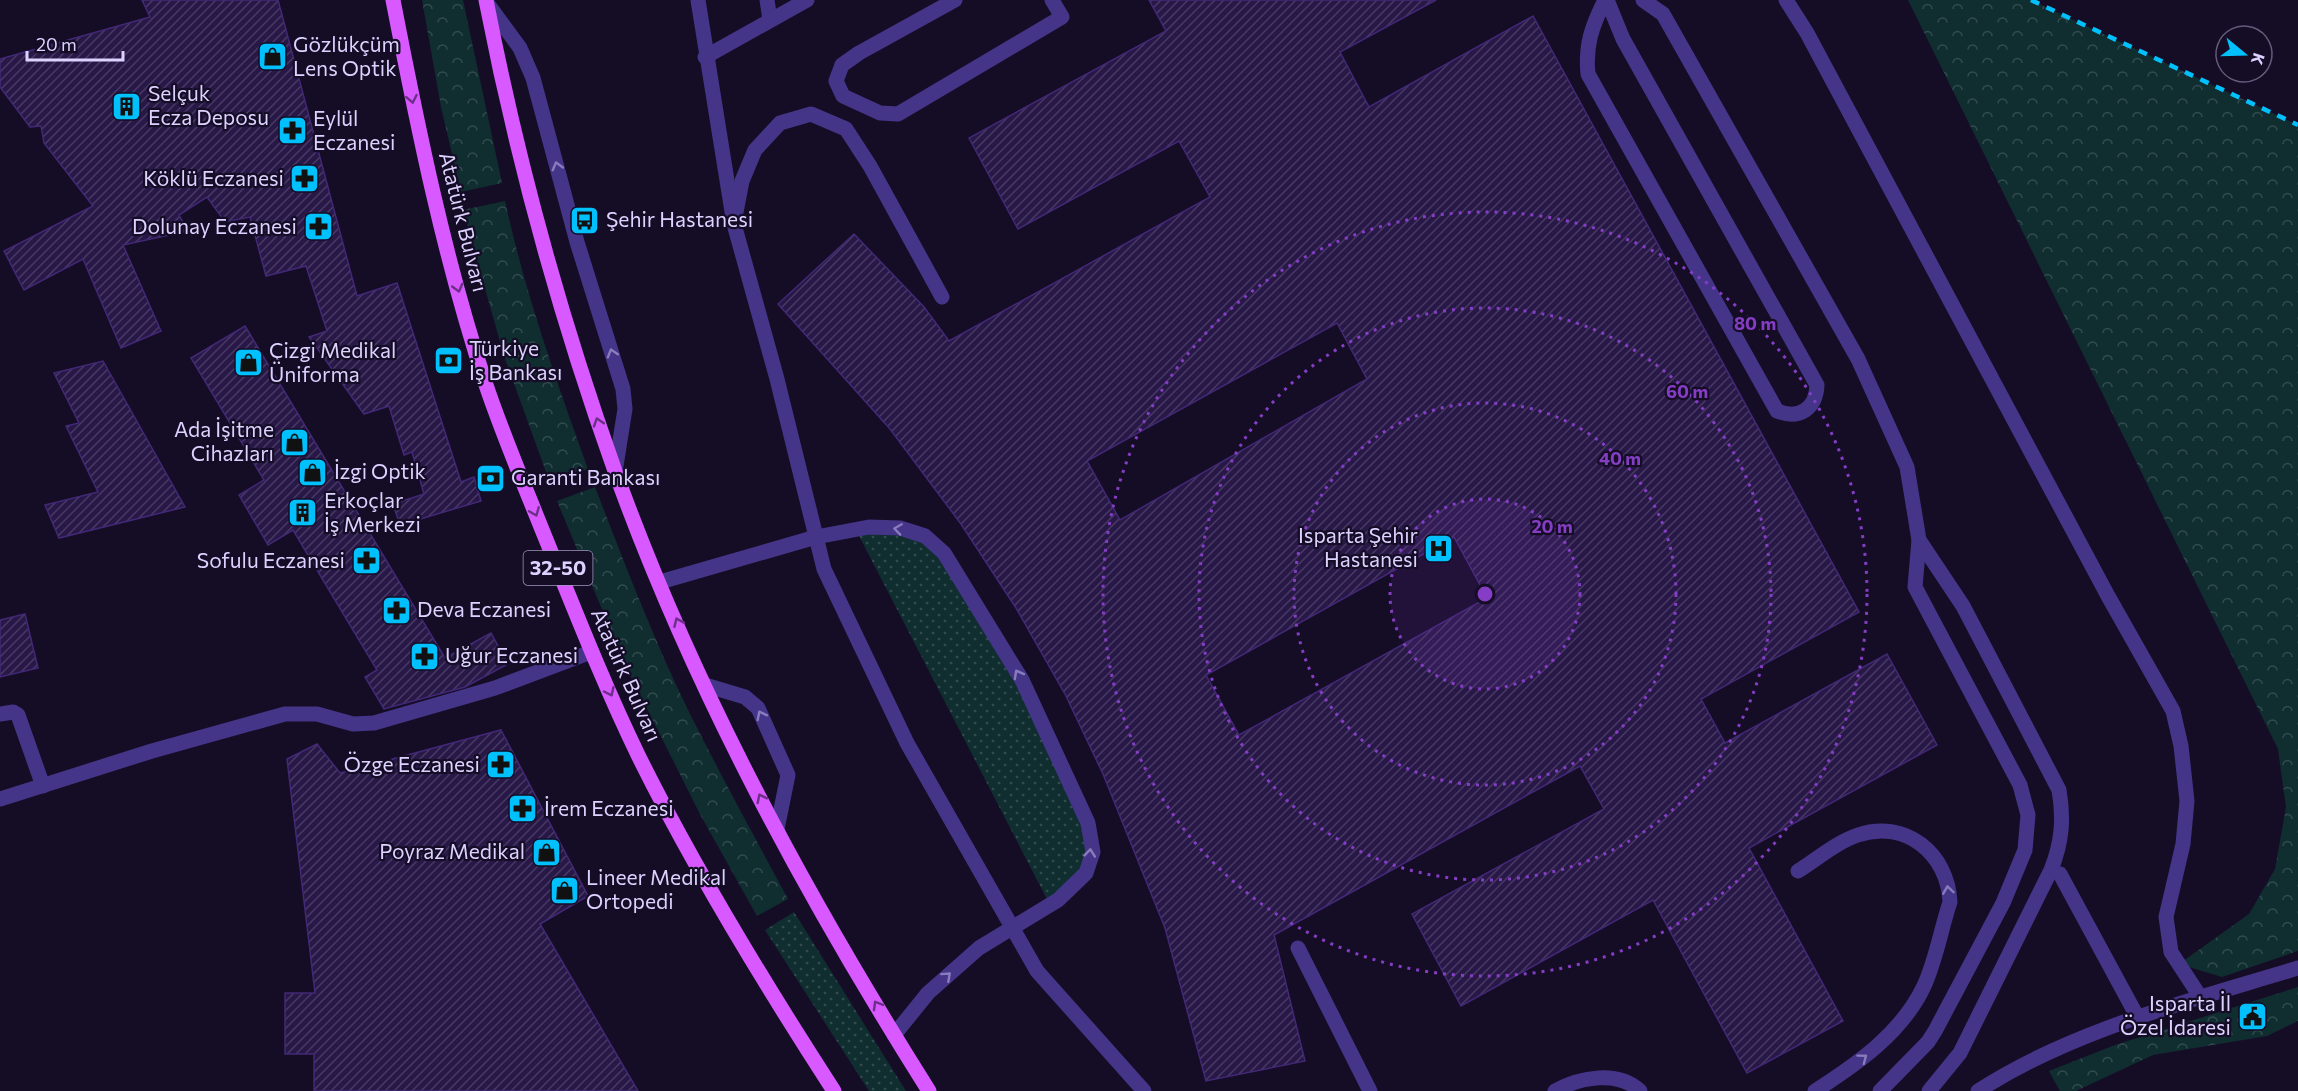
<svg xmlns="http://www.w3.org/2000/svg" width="2298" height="1091" font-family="Commissioner,sans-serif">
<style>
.grass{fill:url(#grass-dots)}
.forest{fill:url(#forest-crowns)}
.building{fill:url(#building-hatch);stroke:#422876;stroke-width:1.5;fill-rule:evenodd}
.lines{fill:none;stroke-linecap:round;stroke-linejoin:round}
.lane{stroke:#443588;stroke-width:15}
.street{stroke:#443588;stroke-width:15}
.primary{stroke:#d859ff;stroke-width:15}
.rail{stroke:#00c0fd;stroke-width:4.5;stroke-dasharray:9 8;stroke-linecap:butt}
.oneway{stroke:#6d2f88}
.oneway2{stroke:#897cbe}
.ring{fill:none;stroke:#853dc5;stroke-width:3;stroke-dasharray:3 6}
.labels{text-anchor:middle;stroke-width:4.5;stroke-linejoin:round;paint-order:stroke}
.shield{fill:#150d26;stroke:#a197be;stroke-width:1.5}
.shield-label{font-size:20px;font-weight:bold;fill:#ddd2ff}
.poi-label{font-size:21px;fill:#ddd2ff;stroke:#150d26;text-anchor:start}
.street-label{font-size:21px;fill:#ddd2ff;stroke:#150d26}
.centre{fill:#853dc5;stroke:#150d26;stroke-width:3}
.ring-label{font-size:18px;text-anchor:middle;font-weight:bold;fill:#853dc5;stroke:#150d26;stroke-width:4.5;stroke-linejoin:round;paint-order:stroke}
</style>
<defs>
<pattern id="grass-dots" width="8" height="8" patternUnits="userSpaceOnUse" patternTransform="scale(1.5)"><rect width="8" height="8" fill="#102d30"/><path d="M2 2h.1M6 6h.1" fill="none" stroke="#324b4f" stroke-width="1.8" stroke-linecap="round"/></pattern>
<pattern id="forest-crowns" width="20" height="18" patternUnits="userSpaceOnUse" patternTransform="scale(1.5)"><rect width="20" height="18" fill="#102d30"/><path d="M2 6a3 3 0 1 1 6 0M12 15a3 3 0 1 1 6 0" fill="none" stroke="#324b4f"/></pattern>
<pattern id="building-hatch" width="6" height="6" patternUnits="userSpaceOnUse" patternTransform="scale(1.5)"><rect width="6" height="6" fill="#281848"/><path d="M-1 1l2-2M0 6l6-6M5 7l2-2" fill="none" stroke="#473963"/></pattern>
</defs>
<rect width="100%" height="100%" fill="#150d26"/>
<g class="grass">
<path d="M856,530L925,536L978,606L1088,823L1086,873L1050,905Z"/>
<path d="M794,912L906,1091H869L765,930Z"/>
</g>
<g class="forest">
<path d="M422,0H463L502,183L461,192L441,107Z"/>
<path d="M1908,0H2031L2298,125V951L2222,977L2179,964L2249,914L2275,869L2286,807L2278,749Z"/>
<path d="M505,201C525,293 556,380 588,469L550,483L504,356L463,210Z"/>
<path d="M595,487C624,562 653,638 688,710C720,774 754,836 788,899L757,916L701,816L626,667L557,501Z"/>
<path d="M2298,987V1021L2267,1036L2153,1055L2076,1091H2060L2049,1071L2115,1045Z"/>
</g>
<g class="building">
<path d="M142,0H278L357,296L397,283L461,482L474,477L481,501L400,525L393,504L424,494L412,452L404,455L389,406L364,414L309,337L327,331L306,266L266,276L250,217L225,222L207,197L179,215L188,231L123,245L161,331L121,348L83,259L24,290L4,251L93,206L44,143L41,126L30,127L0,87V59L150,17Z"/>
<path d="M1149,0H1436L1340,52L1369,107L1533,16L1859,612L1701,699L1725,743L1887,654L1937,745L1749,848L1843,1021L1747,1073L1653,900L1461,1006L1412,914L1604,809L1580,766L1274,935L1305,1061L1206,1081L1165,928L1103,774L1066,696L1016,608L961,524L890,429L778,304L854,234L924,307L949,341L1210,197L1179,141L1018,229L969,138L1166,31ZM1337,323L1367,379L1120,520L1087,461ZM1454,537L1487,598L1239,735L1206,675Z"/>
<path d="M245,326L445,658L491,633L508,664L465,687L384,709L365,677L377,670L293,530L268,545L239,495L264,480L191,358Z"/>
<path d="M103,361L185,507L59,538L45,505L98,492L66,426L79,423L54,373Z"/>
<path d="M25,614L38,668L0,677V620Z"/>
<path d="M501,730L588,896L540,924L638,1091H314V1054H285V993H315L287,759L317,744L340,773Z"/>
</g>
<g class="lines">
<g class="lane">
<path d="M698,0L734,224L777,379L824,569L907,743L1037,971L1144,1091"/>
<path d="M767,0L770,20"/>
<path d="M955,0L859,53L842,65L836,81L843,96L880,113L898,114L1062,17L1052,0"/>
<path d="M1605,0C1592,26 1585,45 1588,74L1777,411C1799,420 1816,409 1817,385L1623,39L1607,0"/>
<path d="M1643,0L1663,14L1858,359L1907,467L1919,540L1915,587L2020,785L2028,815L2025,850L2003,903L1935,1031L1928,1042L1880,1091"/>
<path d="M1786,0L1807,33L2108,596L2173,711L2181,746L2187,801L2183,844L2166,917L2171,952L2201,998"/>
<path d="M487,3L520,48L533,78L577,242L623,389L625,409L615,472"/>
<path d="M705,57L807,0"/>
<path d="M736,212L742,181L755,150L780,123L811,114L846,129L870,166L942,297"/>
<path d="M1919,540L1963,606L2059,790C2064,819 2062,842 2051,870L1960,1053L1929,1091"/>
<path d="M660,582L816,537L869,527L900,528L925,536L944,553L1022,680L1088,823L1093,852L1086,873L1058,900L979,948L928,993L894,1035"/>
<path d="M705,685L745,697L758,708L788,775L777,829"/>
<path d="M0,714L13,712L18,715L43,786"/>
<path d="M0,799L152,751L285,714H317L353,724L374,723L495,688L591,652"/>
<path d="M1798,871C1817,859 1837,842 1858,835C1906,819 1948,854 1950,902C1941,929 1936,960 1924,986C1902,1033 1857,1064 1815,1091"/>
<path d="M2060,874L2138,1018"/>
<path d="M1298,948L1370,1091"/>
<path d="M1555,1091C1580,1077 1618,1070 1640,1091"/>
</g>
<path class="street" d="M1978,1091C2074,1029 2190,1001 2298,968"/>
<g class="primary">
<path d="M393,0C418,129 444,257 485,382C502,433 523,482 543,532C574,608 603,683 639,757C696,872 764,983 834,1091"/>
<path d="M486,0C517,160 560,317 615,471C693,688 806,896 929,1091"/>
</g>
<path class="rail" d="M2031,0L2298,125"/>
</g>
<defs><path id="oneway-chevron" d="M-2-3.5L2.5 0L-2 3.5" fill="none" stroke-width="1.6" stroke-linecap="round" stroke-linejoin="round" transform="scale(1.5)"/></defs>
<g class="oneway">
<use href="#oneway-chevron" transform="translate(412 99) rotate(79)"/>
<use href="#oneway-chevron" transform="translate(458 288) rotate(75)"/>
<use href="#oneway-chevron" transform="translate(598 422) rotate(-108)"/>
<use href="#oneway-chevron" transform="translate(535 512) rotate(68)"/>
<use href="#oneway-chevron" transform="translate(678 622) rotate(-114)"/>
<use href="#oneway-chevron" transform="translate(610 692) rotate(65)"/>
<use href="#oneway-chevron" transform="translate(761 798) rotate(-117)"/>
<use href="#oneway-chevron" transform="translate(877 1005) rotate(-120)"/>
</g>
<g class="oneway2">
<use href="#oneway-chevron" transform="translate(557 166) rotate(-105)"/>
<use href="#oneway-chevron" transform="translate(612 353) rotate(-107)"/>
<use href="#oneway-chevron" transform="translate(898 529) rotate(-172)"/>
<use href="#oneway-chevron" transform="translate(1018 674) rotate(-119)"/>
<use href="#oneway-chevron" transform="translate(761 715) rotate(-117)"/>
<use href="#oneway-chevron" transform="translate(1090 853) rotate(-84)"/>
<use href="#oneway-chevron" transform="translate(1948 890) rotate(-98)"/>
<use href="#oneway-chevron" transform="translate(947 976) rotate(-42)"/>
<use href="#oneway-chevron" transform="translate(1863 1058) rotate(-37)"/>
</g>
<circle cx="1485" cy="594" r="95" fill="#853dc5" fill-opacity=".12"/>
<g class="ring">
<circle cx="1485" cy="594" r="95"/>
<circle cx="1485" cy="594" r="191"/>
<circle cx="1485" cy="594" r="286"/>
<circle cx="1485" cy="594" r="382"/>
</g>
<defs>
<symbol id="shop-square" viewBox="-11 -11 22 22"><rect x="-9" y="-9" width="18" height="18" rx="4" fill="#00c0fd" stroke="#150d26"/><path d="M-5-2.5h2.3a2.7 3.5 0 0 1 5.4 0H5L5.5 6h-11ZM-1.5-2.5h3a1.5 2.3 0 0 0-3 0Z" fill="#111"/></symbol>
<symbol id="building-square" viewBox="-11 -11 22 22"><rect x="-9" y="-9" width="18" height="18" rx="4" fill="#00c0fd" stroke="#150d26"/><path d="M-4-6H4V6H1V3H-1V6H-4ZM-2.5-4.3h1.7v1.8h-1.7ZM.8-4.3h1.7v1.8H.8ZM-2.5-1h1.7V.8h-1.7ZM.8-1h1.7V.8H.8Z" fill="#111"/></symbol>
<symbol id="pharmacy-square" viewBox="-11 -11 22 22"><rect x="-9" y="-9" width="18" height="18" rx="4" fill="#00c0fd" stroke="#150d26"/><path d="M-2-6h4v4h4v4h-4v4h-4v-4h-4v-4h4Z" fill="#111"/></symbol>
<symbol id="bus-square" viewBox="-11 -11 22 22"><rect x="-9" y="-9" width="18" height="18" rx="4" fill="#00c0fd" stroke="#150d26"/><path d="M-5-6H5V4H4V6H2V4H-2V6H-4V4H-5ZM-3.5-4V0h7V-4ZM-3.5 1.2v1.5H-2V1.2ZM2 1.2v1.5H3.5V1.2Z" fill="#111"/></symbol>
<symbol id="bank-square" viewBox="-11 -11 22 22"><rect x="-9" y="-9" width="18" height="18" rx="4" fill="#00c0fd" stroke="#150d26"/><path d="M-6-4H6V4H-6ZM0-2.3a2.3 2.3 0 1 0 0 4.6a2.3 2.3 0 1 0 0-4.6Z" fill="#111"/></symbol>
<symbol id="hospital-square" viewBox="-11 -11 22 22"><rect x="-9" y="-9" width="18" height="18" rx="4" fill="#00c0fd" stroke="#150d26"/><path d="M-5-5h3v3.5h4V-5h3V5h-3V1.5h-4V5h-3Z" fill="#111"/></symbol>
<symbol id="civic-square" viewBox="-11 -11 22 22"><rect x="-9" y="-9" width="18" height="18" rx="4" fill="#00c0fd" stroke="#150d26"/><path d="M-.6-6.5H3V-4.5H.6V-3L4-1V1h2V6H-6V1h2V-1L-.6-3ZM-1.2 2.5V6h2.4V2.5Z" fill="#111"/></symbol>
</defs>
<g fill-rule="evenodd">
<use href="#shop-square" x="256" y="40" width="33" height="33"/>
<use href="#building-square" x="110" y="90" width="33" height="33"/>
<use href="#pharmacy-square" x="276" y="114" width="33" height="33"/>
<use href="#pharmacy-square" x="288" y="162" width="33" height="33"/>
<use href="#bus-square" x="568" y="204" width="33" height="33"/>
<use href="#pharmacy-square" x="302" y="210" width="33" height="33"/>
<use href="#bank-square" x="432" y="344" width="33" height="33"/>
<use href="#shop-square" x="232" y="346" width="33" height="33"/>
<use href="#shop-square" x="278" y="426" width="33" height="33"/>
<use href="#shop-square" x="296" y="456" width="33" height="33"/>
<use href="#bank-square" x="474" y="462" width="33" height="33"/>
<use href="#building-square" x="286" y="496" width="33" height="33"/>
<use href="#hospital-square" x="1422" y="532" width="33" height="33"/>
<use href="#pharmacy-square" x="350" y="544" width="33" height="33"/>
<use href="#pharmacy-square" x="380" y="594" width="33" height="33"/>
<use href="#pharmacy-square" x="408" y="640" width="33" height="33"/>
<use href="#pharmacy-square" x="484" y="748" width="33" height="33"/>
<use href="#pharmacy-square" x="506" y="792" width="33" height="33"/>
<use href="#shop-square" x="530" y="836" width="33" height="33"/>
<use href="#shop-square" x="548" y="874" width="33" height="33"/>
<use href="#civic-square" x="2236" y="1000" width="33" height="33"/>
</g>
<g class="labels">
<rect class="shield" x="523.5" y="551" width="69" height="34" rx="4.5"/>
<g class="shield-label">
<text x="558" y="575">32-50</text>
</g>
<g class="poi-label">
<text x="293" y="52">Gözlükçüm<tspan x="293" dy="24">Lens Optik</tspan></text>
<text x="148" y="101">Selçuk<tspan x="148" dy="24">Ecza Deposu</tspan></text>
<text x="313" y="126">Eylül<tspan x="313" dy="24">Eczanesi</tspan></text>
<text x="284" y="186" text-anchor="end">Köklü Eczanesi</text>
<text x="606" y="227">Şehir Hastanesi</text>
<text x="297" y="234" text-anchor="end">Dolunay Eczanesi</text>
<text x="469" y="356">Türkiye<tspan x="469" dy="24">İş Bankası</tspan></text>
<text x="269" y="358">Çizgi Medikal<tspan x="269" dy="24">Üniforma</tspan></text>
<text x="274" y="437" text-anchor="end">Ada İşitme<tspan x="274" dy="24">Cihazları</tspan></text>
<text x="334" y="479">İzgi Optik</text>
<text x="511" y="485">Garanti Bankası</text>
<text x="324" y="508">Erkoçlar<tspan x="324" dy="24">İş Merkezi</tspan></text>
<text x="1418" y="543" text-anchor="end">Isparta Şehir<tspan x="1418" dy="24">Hastanesi</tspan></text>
<text x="345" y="568" text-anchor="end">Sofulu Eczanesi</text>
<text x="417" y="617">Deva Eczanesi</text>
<text x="445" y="663">Uğur Eczanesi</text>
<text x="480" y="772" text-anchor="end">Özge Eczanesi</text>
<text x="544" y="816">İrem Eczanesi</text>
<text x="525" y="859" text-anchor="end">Poyraz Medikal</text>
<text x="586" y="885">Lineer Medikal<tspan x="586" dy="24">Ortopedi</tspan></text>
<text x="2231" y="1011" text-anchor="end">Isparta İl<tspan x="2231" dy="24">Özel İdaresi</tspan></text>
</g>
<g class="street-label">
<text transform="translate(463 222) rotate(76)" y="7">Atatürk Bulvarı</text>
<text transform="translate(626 675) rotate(66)" y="7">Atatürk Bulvarı</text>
</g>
</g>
<circle cx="1485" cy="594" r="9" class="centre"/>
<g class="ring-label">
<text x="1755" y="330">80 m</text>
<text x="1687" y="398">60 m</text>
<text x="1620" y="465">40 m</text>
<text x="1552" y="533">20 m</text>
</g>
<g transform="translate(2244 54) rotate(109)"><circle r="28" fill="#150d26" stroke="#655c7d" stroke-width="1.5"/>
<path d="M0-4.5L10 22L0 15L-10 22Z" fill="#00c0fd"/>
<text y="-9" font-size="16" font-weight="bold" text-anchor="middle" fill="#ddd2ff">K</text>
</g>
<path d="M27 51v9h96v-9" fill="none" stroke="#ddd2ff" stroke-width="3"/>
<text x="36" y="51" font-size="18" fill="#ddd2ff" stroke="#150d26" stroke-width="4.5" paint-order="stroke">20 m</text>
</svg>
